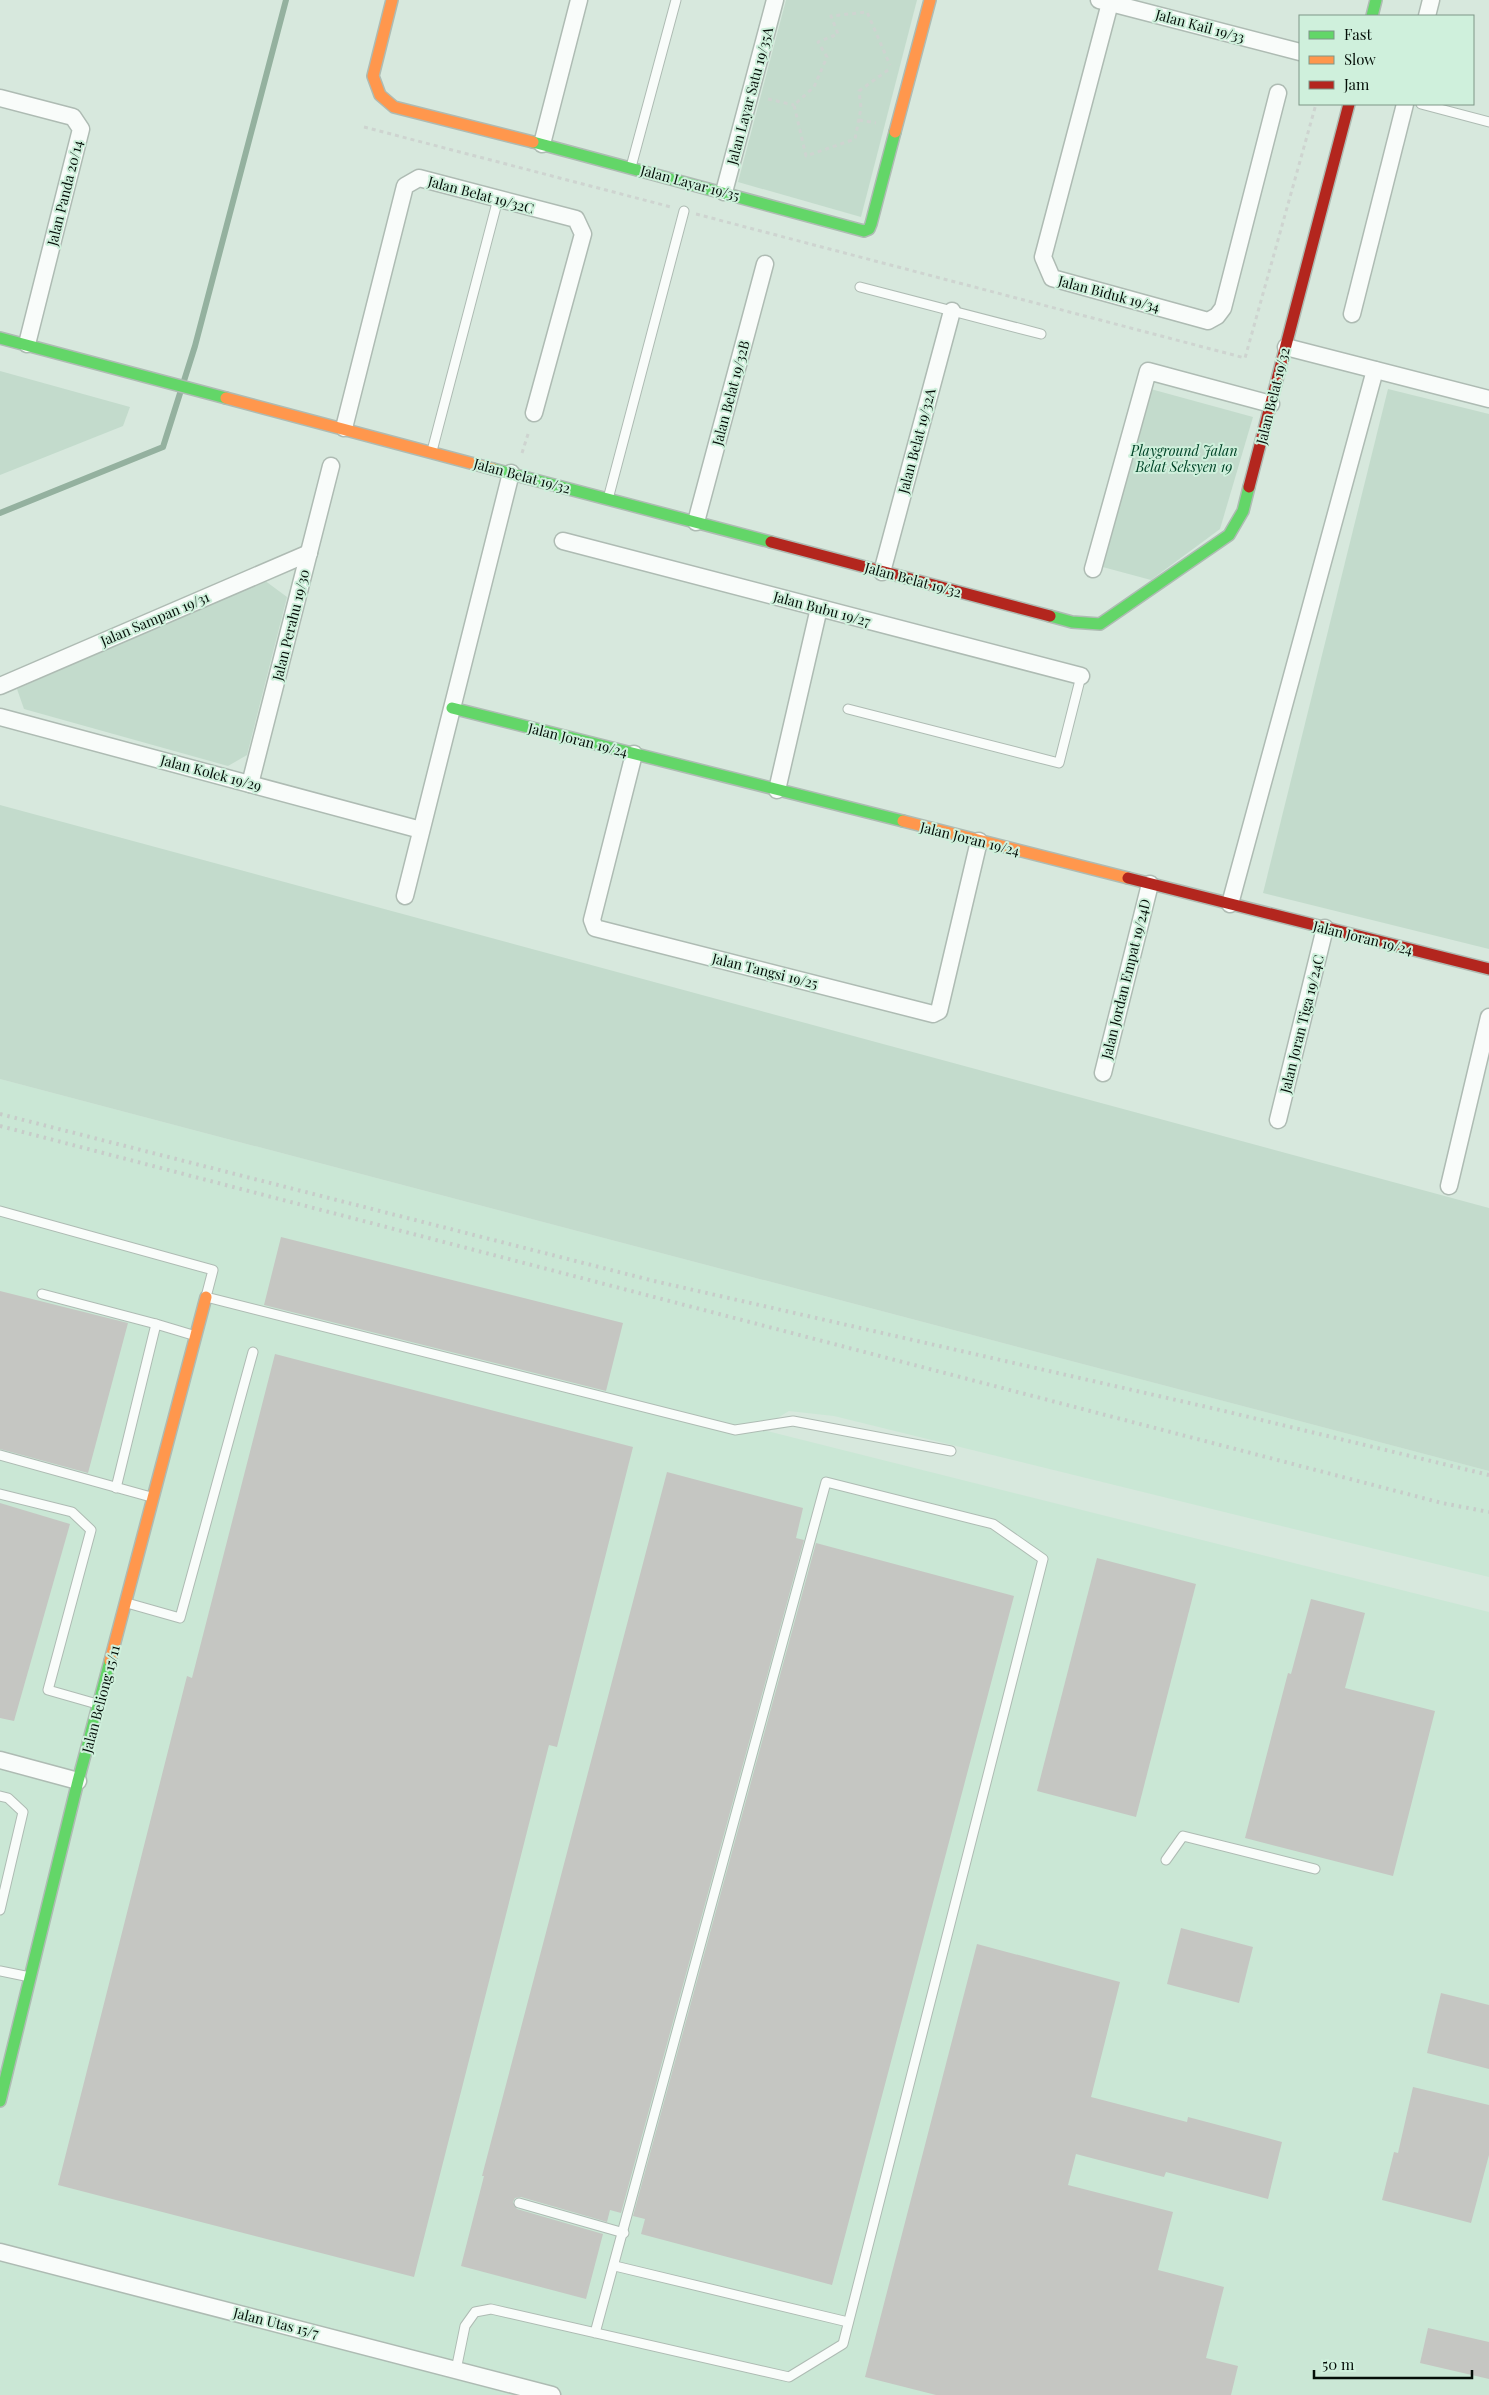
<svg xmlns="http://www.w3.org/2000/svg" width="1489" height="2395" font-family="'Playfair Display',serif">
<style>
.built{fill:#cae7d5}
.green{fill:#c3dbcc}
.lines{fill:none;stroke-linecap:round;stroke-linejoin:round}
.stream{stroke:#94b19f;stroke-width:6}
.building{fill:#c5c6c2}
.lane-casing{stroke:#aebbb3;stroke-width:11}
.street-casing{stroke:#aebbb3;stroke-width:19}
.fast-casing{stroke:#aebbb3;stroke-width:14}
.slow-casing{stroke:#aebbb3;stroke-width:14}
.jam-casing{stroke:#aebbb3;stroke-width:14}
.path{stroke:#ced4d0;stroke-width:3;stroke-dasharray:4 4;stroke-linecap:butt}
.lane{stroke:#f9fcfa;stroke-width:9}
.street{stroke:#f9fcfa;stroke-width:16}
.fast{stroke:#63d668;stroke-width:11}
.slow{stroke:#ff974d;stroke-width:11}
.jam{stroke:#b3261e;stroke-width:11}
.rail{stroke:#c7ccc9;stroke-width:4;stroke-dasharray:2.5 5;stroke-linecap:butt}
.labels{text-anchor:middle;stroke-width:4;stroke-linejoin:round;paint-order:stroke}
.street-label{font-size:14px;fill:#040e08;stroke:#cff0dc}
.park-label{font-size:14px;font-style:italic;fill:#014327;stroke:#cff0dc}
</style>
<rect width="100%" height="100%" fill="#d7e8dd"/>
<path class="built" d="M0,1079L1489,1471V1577L834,1416L789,1411L759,1429L1489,1612V2395H0Z"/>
<g class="green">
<path d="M786,0H917L861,217L738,182Z"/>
<path d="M0,371L130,407L123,426L0,475Z"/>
<path d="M1147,388L1253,417L1220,529L1151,580L1099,566Z"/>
<path d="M1388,389L1489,414V949L1263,893Z"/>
<path d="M264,580L287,597L247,755L228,766L24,709L17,689Z"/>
<path d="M0,805L1489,1208V1471L0,1079Z"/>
</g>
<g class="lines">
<path class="stream" d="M0,513L163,447L195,346L286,0"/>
</g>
<g class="building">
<path d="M281,1237L623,1323L606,1391L264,1305Z"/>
<path d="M0,1291L128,1323L88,1473L0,1449Z"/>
<path d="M275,1354L633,1447L557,1747L549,1745L414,2277L58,2185L187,1676L192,1678Z"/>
<path d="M667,1472L803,1508L796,1538L804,1540L621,2213L610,2210L607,2222L521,2197L515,2198L513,2202L517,2209L603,2234L586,2299L461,2266L484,2176H482Z"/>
<path d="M0,1503L70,1524L14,1721L0,1718Z"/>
<path d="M816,1543L1014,1596L832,2285L641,2234L645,2219L633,2216Z"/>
<path d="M1097,1558L1196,1584L1136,1817L1037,1791Z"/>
<path d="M1311,1599L1365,1613L1345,1688L1435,1711L1393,1876L1245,1838L1288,1673L1291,1674Z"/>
<path d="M1181,1928L1253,1947L1239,2003L1167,1984Z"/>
<path d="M977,1944L1120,1982L1091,2097L1187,2122L1188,2117L1282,2142L1268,2199L1166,2172L1164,2177L1076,2154L1068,2185L1173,2212L1158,2270L1224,2287L1206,2358L1238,2366L1231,2395H936L865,2377Z"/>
<path d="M1441,1993L1489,2005V2069L1427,2053Z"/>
<path d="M1413,2087L1489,2105V2155L1471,2223L1382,2200L1394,2152L1398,2153Z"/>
<path d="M1428,2328L1489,2342V2379L1420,2363Z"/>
</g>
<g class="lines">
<defs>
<g id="lane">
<path d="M1421,104L1489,122"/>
<path d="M631,167L676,0"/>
<path d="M860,287L1041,334"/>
<path d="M432,451L498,199"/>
<path d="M608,499L684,211"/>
<path d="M848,709L1059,763L1081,676"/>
<path d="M0,1211L213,1270L206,1297L735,1430L793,1421L951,1451"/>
<path d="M42,1294L156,1324"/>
<path d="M0,1455L151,1497"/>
<path d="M116,1488L156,1324L196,1336"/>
<path d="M0,1494L72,1512L91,1530L48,1690L97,1704"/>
<path d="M127,1603L180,1618L253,1352"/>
<path d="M0,1796L8,1798L23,1812L0,1910"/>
<path d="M1166,1860L1183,1836L1315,1869"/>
<path d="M0,1971L30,1977"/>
<path d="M519,2203L624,2233"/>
<path d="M615,2266L848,2322"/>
<path d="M456,2370L465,2326L475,2312L491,2309L789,2377L843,2344L1043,1559L993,1524L826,1482L595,2333"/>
</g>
<g id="street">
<path d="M1099,0L1300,52"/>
<path d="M1110,3L1043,257L1052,278L1208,321L1217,316L1223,308L1278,93"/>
<path d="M1427,16L1431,0"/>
<path d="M0,98L73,117L81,129L27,344"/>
<path d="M542,144L579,0"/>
<path d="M724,192L775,0"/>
<path d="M1352,314L1405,104"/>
<path d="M1286,347L1489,399"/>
<path d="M344,428L405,186L419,178L576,219L583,234L534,413"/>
<path d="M696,522L765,264"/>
<path d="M563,541L1081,676"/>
<path d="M1093,569L1148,371L1271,404"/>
<path d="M882,572L952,311"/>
<path d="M0,686L309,553"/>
<path d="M0,717L421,830"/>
<path d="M634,754L592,920L595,928L933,1014L939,1011L979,841"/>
<path d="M250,784L331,466"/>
<path d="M777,790L819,608"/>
<path d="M405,896L511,473"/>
<path d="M1230,904L1375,370"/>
<path d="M1103,1073L1150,884"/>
<path d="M1278,1120L1325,928"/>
<path d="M1449,1186L1489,1017"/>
<path d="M0,1760L78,1781"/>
<path d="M0,2252L552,2395"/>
</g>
<g id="fast">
<path d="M1372,16L1376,0"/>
<path d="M533,142L864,231L869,229L871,224L895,132"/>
<path d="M0,338L226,398"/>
<path d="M493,469L771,542"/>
<path d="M1050,616L1072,622L1100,624L1229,535L1243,511L1249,487"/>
<path d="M452,708L903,821"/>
<path d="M0,2101L78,1781L110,1661"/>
</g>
<g id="slow">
<path d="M392,0L373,76L380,95L394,107L533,142"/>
<path d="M895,132L930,0"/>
<path d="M226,398L493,469"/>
<path d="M903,821L1128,878"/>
<path d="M110,1661L206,1297"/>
</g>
<g id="jam">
<path d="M1249,487L1349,104"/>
<path d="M771,542L1050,616"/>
<path d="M1128,878L1489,969"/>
</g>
</defs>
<use href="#lane" class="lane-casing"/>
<use href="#street" class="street-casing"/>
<use href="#fast" class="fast-casing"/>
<use href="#slow" class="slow-casing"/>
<use href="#jam" class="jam-casing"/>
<g class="path">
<path d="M888,70L859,91L861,108L855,139L806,156L794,105L814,87L827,57L818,42L838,34L831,16L867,12L890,65"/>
<path d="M768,99L794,105"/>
<path d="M859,120L876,123"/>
<path d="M364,127L671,207"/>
<path d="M696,214L1245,358L1316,104"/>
<path d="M522,453L529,431"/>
</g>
<use href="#lane" class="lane"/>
<use href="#street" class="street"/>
<use href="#fast" class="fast"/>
<use href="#slow" class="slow"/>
<use href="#jam" class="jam"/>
<g class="rail">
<path d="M0,1114L654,1281L1220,1410L1489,1475"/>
<path d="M0,1126L1442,1503L1489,1512"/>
</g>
</g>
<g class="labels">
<g class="street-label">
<text transform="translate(1200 26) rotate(15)" y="5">Jalan Kail 19/33</text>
<text transform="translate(750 96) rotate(-75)" y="5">Jalan Layar Satu 19/35A</text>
<text transform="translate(690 183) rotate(15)" y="5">Jalan Layar 19/35</text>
<text transform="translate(65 193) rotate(-76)" y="5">Jalan Panda 20/14</text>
<text transform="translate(481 195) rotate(15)" y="5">Jalan Belat 19/32C</text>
<text transform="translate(1109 294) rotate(15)" y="5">Jalan Biduk 19/34</text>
<text transform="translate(731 393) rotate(-75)" y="5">Jalan Belat 19/32B</text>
<text transform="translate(1273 396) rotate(-76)" y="5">Jalan Belat 19/32</text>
<text transform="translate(917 441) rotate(-75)" y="5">Jalan Belat 19/32A</text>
<text transform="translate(522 476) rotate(15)" y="5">Jalan Belat 19/32</text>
<text transform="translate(913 580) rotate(15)" y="5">Jalan Belat 19/32</text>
<text transform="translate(822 609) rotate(15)" y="5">Jalan Bubu 19/27</text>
<text transform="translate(155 619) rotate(-23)" y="5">Jalan Sampan 19/31</text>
<text transform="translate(291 625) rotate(-76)" y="5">Jalan Perahu 19/30</text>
<text transform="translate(578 740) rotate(14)" y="5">Jalan Joran 19/24</text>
<text transform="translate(211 773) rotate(15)" y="5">Jalan Kolek 19/29</text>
<text transform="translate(970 839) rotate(14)" y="5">Jalan Joran 19/24</text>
<text transform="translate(1363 938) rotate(14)" y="5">Jalan Joran 19/24</text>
<text transform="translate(765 971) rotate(14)" y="5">Jalan Tangsi 19/25</text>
<text transform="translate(1126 979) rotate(-76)" y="5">Jalan Jordan Empat 19/24D</text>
<text transform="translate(1302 1024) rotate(-76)" y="5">Jalan Joran Tiga 19/24C</text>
<text transform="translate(101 1699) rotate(-75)" y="5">Jalan Beliong 15/11</text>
<text transform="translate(276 2323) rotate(14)" y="5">Jalan Utas 15/7</text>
</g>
<g class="park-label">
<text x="1184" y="456">Playground Jalan<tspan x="1184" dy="16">Belat Seksyen 19</tspan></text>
</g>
</g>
<rect x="1299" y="15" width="175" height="90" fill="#cff0dc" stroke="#7e9687"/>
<rect x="1309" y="31" width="25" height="8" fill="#63d668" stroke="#7e9687"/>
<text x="1344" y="40" font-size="15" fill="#040e08">Fast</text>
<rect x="1309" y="56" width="25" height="8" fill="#ff974d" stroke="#7e9687"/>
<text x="1344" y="65" font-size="15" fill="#040e08">Slow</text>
<rect x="1309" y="81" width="25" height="8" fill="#b3261e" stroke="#7e9687"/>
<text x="1344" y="90" font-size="15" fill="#040e08">Jam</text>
<path d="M1314 2370v8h158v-8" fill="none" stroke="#040e08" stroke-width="2.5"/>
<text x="1322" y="2370" font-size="15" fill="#040e08" stroke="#cff0dc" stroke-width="4" paint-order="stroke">50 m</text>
</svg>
